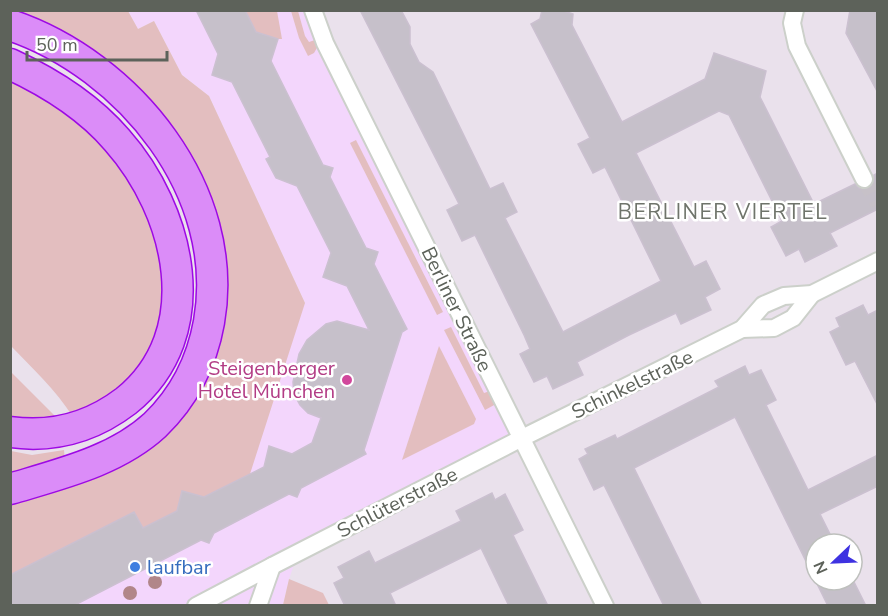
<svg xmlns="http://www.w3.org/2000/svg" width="888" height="616" font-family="'Nunito Sans',sans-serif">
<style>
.commercial{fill:#f3d6fc}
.green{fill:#e3bebf}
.building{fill:#c6c0ca;stroke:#cbc0d0;stroke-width:1.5}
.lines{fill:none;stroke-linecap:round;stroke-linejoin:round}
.street-tunnel{stroke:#c7c1c8;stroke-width:16;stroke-dasharray:16 8;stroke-linecap:butt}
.street-casing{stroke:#ccd0ca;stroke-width:20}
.highway-casing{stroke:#9d09e4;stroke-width:33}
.street{stroke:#fff;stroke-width:16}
.highway{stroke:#db8cf8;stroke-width:30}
.tree{fill:#b18689}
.hotel-dot{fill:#d1479c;stroke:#fff;stroke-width:2}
.shop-dot{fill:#3f7fe0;stroke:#fff;stroke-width:2}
.labels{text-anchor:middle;stroke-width:5;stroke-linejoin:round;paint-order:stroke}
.street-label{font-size:20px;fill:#5d625a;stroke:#fff}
.hotel-label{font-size:20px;fill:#b23c85;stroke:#fff;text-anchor:end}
.shop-label{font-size:20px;fill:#366cbe;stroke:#fff;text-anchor:start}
.neighbourhood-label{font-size:21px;letter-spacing:1.5px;fill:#6f746b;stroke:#fff}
</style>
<rect width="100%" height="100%" fill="#eae1ec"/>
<path class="commercial" d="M128,11H311L517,441L298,553L289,579L283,605L11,606L182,491L305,303L209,96L182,75L154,21L138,29Z"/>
<g class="green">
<path d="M10,11H128L138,29L154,21L182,75L209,96L305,303L250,474L204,497L182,491L177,511L143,528L11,575V503L74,485L133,455L222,331L226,304V254L220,230L212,205L201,180Z"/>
<path d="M245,11H277L282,39H278L256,32Z"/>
<path d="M291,11H298L305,36L309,42L315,40L318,46L314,53L308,56L299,38Z"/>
<path d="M10,73L79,114L150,203L170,308L139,379L73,417C56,390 33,369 11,346Z"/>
<path d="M356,140L443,312L437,315L350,143Z"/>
<path d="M451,327L484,393L490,391L496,404L485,410L444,330Z"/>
<path d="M439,346L476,419L474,424L402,460Z"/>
<path d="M10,371L60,421L11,425Z"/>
<path d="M64,450L65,461L11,476V451L32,455Z"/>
<path d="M289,579L323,593L329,605H283Z"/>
</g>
<g class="building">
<path d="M196,10H245L256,32L278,39L271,61L323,165L333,168L330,177L366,248L378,252L374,264L407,329L402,332L364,450L366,454L301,488L297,497L289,494L214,533L209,543L201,540L73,606H10V575L134,512L143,528L177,511L182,491L204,497L264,467L269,446L292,454L312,443L321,418L308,413L300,405L294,394L293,382L299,354L307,340L326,324L337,321L369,330L347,286L323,277L331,253L297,186L276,178L266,159L270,157L232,82L212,75L218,54Z"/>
<path d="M360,10H401L410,27V44L419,62L433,72L490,189L503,183L517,212L505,218L563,332L661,281L605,167L593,173L578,144L590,138L531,24L540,19L542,10H561L573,14L572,25L622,122L705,79L714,53L766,71L760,97L814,204L855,184L859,188L863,189H868L873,184L874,180V175L878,173V209L830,233L837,246L805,262L799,249L786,256L771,227L782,221L729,115L719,111L709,116L636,153L694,267L706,261L720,289L705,297L711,310L681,324L676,313L629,335L577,362L583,375L553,389L547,376L534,382L520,354L530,349L524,335L475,235L462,241L447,210L459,204Z"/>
<path d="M850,10H878V93L846,33Z"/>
<path d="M863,305L868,315L878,310V406L855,361L846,365L830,332L840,327L836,318Z"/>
<path d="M745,366L749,375L761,370L776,400L766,405L808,490L878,455V486L820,514L835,544H816V580H853L866,606H828L735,417L634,468L702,606H664L604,485L594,490L579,459L588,454L585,449L615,435L617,439L719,387L715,381Z"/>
<path d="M492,493L495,500L505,494L523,530L513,535L548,606H509L481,548L390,593L396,606H345L334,583L344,578L338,567L369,551L375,563L461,521L456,511Z"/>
</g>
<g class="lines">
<path class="street-tunnel" d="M864,179L878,204"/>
<defs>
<g id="street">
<path d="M313,10L325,43L605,606"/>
<path d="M795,10L792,23L797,46L864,179"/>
<path d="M742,329L774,328L793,318L812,294"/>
<path d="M272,566L522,438L742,329L763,305L784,296L812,294L878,261"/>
<path d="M196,606L272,566L258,606"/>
</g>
<g id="highway">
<path d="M10,25C129,65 232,192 209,322C202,361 184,397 155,425C116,461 60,474 10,489"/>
<path d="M10,64C51,83 88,106 117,140C180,211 210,333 126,401C92,427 53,438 10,432"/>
</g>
</defs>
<use href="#street" class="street-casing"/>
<use href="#highway" class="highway-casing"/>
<use href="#street" class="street"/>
<use href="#highway" class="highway"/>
</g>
<g class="tree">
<circle cx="155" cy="582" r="7"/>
<circle cx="130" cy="593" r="7"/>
</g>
<circle class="hotel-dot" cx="347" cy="380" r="6"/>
<circle class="shop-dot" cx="135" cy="567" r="6"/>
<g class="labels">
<g class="street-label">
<text transform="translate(457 309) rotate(64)" y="7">Berliner Straße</text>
<text transform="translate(632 384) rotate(-26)" y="7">Schinkelstraße</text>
<text transform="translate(397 502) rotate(-27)" y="7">Schlüterstraße</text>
</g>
<g class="hotel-label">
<text x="335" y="375">Steigenberger<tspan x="335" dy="23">Hotel München</tspan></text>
</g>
<g class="shop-label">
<text x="147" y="574">laufbar</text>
</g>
<g class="neighbourhood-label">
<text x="723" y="219">BERLINER VIERTEL</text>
</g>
</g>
<rect width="888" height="616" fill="none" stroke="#5d625a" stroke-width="24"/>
<g transform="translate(834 562) rotate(247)"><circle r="28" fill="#ffffff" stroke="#bec0bd" stroke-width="1.5"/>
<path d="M0-4.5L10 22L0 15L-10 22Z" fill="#3e32e1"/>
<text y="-9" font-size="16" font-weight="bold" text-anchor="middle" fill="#5d625a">N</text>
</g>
<path d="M27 51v9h140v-9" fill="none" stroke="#5d625a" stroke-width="3"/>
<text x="36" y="51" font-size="18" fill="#5d625a" stroke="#ffffff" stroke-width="4.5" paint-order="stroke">50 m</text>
</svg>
